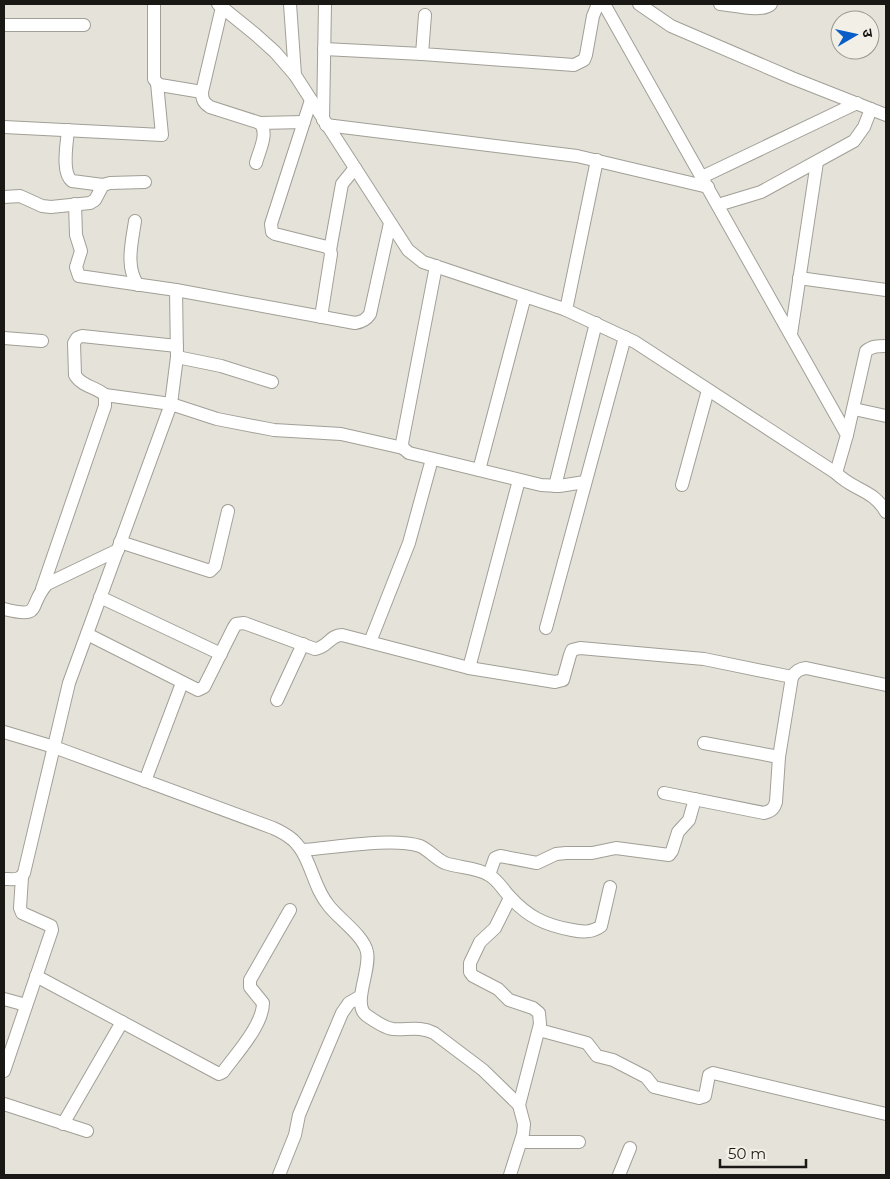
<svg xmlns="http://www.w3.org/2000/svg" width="890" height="1179" font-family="Montserrat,'Noto Sans Devanagari',sans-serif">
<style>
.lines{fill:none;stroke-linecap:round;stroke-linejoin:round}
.street-casing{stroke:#a19f96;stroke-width:14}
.street{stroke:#fff;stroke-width:12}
</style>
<rect width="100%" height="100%" fill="#e5e2d9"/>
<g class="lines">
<defs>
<g id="street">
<path d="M154,4V79L157,83L160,85L202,92"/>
<path d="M218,4L255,34L275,52L295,75L408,250L423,262L564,309L635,342L836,473C854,491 873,489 886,512"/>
<path d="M290,4L295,75"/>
<path d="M604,4L847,435L836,473"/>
<path d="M639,4L671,26L792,78L886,115"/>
<path d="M720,4C733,5 763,13 771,4"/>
<path d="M222,7L202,92C202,100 204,103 210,107L260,123C269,133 259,151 256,163"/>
<path d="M425,15L422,54L574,65L584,60L586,55L593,16L598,4"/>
<path d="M4,25H84"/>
<path d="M324,49L422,54"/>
<path d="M311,100L271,224L272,232L275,234L327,247L330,250L331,254L321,317"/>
<path d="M323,120L325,4"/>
<path d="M260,123L304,122"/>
<path d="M326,125L577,156L708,187"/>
<path d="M4,127L162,135L157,83"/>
<path d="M68,130C67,143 61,173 72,181L103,185"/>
<path d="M702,177L857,103"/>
<path d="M4,197L20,196L42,206L51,207L90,203L95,200L103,185L110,183L145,182"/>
<path d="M75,204L76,235L81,251L76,267L79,276L176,290L355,323C362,322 366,320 370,314L390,223"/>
<path d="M718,205L761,192L854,141L864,127L871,109"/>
<path d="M135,221C132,242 125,267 138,285"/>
<path d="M330,250L342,184L355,168"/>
<path d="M436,266L402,443L403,448L409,453L541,485L559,486L585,482"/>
<path d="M799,278L886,290"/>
<path d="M566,310L597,160"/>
<path d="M791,334L817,162"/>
<path d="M4,338L42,341"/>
<path d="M177,357L221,366L272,382"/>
<path d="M105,395L171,404L177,357L176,290"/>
<path d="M854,409L886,416"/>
<path d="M847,435L866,351C872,346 878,346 886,346"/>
<path d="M479,470L525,296"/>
<path d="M682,485L708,390"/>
<path d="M555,486L596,323"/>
<path d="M120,542L210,571L215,566L228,511"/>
<path d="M42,589L105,406V395C96,387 81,386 75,375L74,343L77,338L82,336L177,346"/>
<path d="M100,597L221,654"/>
<path d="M4,609C44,619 27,606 47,584L118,550"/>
<path d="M546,628L625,337"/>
<path d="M87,634L198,690L204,687L234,627L236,624L244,623L315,649C327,648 330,635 342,635L469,668L555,682L563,680L570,655L572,650L580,648L704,659L792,677"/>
<path d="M370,642L409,543L432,459"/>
<path d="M469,668L519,480"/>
<path d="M277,700L303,644"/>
<path d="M4,732L54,747L273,828C280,831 287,835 293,840C312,858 312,886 329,906C339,919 364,936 367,952C371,970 352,1003 366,1015C373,1020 385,1028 393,1029C408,1030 420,1026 434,1033L483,1070L519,1105L524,1124L523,1134L510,1175"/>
<path d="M704,743L779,757"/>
<path d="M145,781L182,683"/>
<path d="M664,793L764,813C771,811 774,809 776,802L779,757L792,677C796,671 799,669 806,668L886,685"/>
<path d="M302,850C333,848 391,837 420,846C429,850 436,859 445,863C459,868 476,867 489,875C498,880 503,890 510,897C528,917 545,925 572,930C582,932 592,933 601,926L610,887"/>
<path d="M489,875L495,858L500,856L537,863L556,854L566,853H592L616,848L669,855L672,851L678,832L689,820L695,799"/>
<path d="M4,879C12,879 20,881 24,873L69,683L171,404L217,419L274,430L341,434L403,448"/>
<path d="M510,898L495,928L480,942L470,963V972L473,976L498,989L509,1000L533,1008L539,1013L540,1024L519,1105"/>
<path d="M36,976L219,1074L223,1072C236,1054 263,1025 263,1003L250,987V980L290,910"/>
<path d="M4,999L26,1005"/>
<path d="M539,1030L587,1043L597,1056L613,1060L646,1077L654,1087L699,1098L705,1096L709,1075L713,1073L886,1114"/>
<path d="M4,1071L52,930L51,926L22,913L20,908L22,877"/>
<path d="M4,1104L87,1131"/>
<path d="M63,1124L122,1022"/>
<path d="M521,1142H579"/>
<path d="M279,1175L295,1135L299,1115L342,1013L349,1003L361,996"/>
<path d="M619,1175L630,1148"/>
</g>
</defs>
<use href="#street" class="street-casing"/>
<use href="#street" class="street"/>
</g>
<rect width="890" height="1179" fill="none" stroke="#191815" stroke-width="10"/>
<g transform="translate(855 35) rotate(81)"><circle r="24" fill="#f2f0e6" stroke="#9b9a92"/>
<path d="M0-4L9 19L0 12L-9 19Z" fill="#085dc7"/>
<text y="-8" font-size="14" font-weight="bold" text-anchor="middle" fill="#191815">उ</text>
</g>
<path d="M720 1159v8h86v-8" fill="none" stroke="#191815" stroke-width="2.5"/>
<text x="728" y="1159" font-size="15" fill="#191815" stroke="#f2f0e6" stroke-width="4" paint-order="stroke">50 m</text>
</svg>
